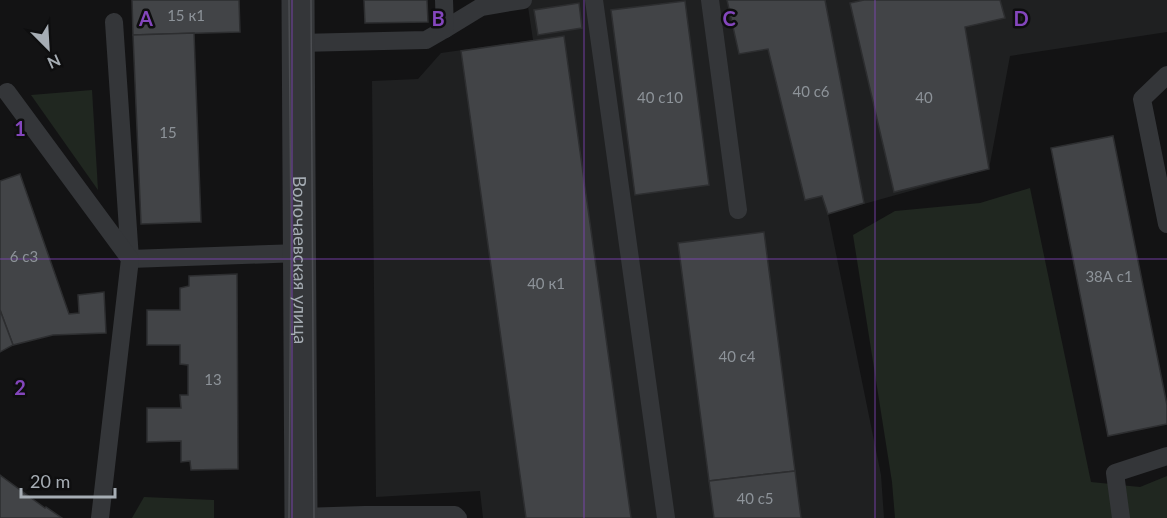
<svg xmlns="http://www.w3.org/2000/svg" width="1167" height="518" font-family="Lato,sans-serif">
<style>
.built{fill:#1f2021}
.green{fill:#202720}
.building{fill:#424447;stroke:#2d2e30;stroke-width:1.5}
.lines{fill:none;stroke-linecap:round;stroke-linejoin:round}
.service{stroke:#343639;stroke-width:18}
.tertiary{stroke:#343639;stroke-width:33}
.tram{stroke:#4c4e52;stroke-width:1.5}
.grid{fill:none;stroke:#8446bd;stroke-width:1.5;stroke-opacity:0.55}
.labels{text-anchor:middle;stroke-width:5;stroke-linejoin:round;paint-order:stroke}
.number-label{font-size:15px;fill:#8d9399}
.street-label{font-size:18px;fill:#a6adb4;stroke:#0e0e0f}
.grid-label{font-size:20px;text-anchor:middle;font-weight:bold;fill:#8446bd;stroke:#0e0e0f;stroke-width:5;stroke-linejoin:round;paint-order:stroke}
</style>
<rect width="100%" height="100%" fill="#131314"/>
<path class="built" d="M527,0H1167V32L1010,56L989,169L828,214L881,475L884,518H483L480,491L376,497L372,81L418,79L441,53L533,40Z"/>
<g class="green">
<path d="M92,90L98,190L31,95Z"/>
<path d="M1030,188L1091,482L1140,487L1167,476V518H895L892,482L853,235L895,211L980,203Z"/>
<path d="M144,497L214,500V518H132Z"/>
</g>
<g class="building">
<path d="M132,0H239L240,32L133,35Z"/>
<path d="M364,0H427L428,22L365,23Z"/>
<path d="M727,0H825L864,203L828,214L822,196L805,200L768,49L739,54Z"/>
<path d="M864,0H1000L1005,18L965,27L989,169L894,192L850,3Z"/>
<path d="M685,1L709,185L635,195L611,10Z"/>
<path d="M579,3L582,28L538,35L534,10Z"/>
<path d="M194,33L201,222L141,224L133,35Z"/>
<path d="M564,36L631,518H526L461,51Z"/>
<path d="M1113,136L1167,405V424L1108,436L1051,148Z"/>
<path d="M20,174L69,314L79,313L78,295L104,292L106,333L53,335L13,345L0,310V181Z"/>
<path d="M764,232L795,471L709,481L678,243Z"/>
<path d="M237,274L238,469L191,470L190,461L181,462V441L147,442V408H181L180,395H188V365L180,364V345H147V310H180V288L189,286V276Z"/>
<path d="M0,310L13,345L0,352Z"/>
<path d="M795,471L801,518H714L709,481Z"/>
<path d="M0,475L45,508L46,507L62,518H0Z"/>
</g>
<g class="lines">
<g class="service">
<path d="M594,0L666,518"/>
<path d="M710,0L738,210"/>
<path d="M114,22L130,259L300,253"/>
<path d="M445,29L481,7L523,0"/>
<path d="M299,43L426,40L445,29L444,0"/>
<path d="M1167,75L1142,99L1167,224"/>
<path d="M7,92L130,259L100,518"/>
<path d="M301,517L365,515H455L458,518"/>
<path d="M1121,518L1115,473L1167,456"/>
</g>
<path class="tertiary" id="s1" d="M298,0L301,518"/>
<g class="tram">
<path d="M311,0L314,518"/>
<path d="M289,518L291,231L289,0"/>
</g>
</g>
<path class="grid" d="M292,0V518M584,0V518M875,0V518M0,259H1167"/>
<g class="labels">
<g class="number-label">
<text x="186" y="21">15 к1</text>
<text x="811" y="97">40 с6</text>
<text x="660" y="103">40 c10</text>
<text x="924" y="103">40</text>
<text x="168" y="138">15</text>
<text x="24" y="262">6 с3</text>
<text x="1109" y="282">38А с1</text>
<text x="546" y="289">40 к1</text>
<text x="737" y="362">40 с4</text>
<text x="213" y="385">13</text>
<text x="755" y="504">40 с5</text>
</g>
<g class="street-label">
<text dy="6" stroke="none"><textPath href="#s1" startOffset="260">Волочаевская улица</textPath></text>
</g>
</g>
<g class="grid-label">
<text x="146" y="26">A</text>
<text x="438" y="26">B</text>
<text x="729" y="26">C</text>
<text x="1021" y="26">D</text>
<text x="20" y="136">1</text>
<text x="20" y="395">2</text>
</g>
<g transform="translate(48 48) rotate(156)" stroke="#0e0e0f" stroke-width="4.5" paint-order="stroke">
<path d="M0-4.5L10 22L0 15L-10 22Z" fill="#a6adb4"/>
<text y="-9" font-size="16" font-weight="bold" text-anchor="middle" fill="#a6adb4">N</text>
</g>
<path d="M21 488v9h94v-9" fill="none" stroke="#a6adb4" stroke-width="3"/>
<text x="30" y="488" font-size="18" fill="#a6adb4" stroke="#0e0e0f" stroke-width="4.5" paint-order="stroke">20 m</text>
</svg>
